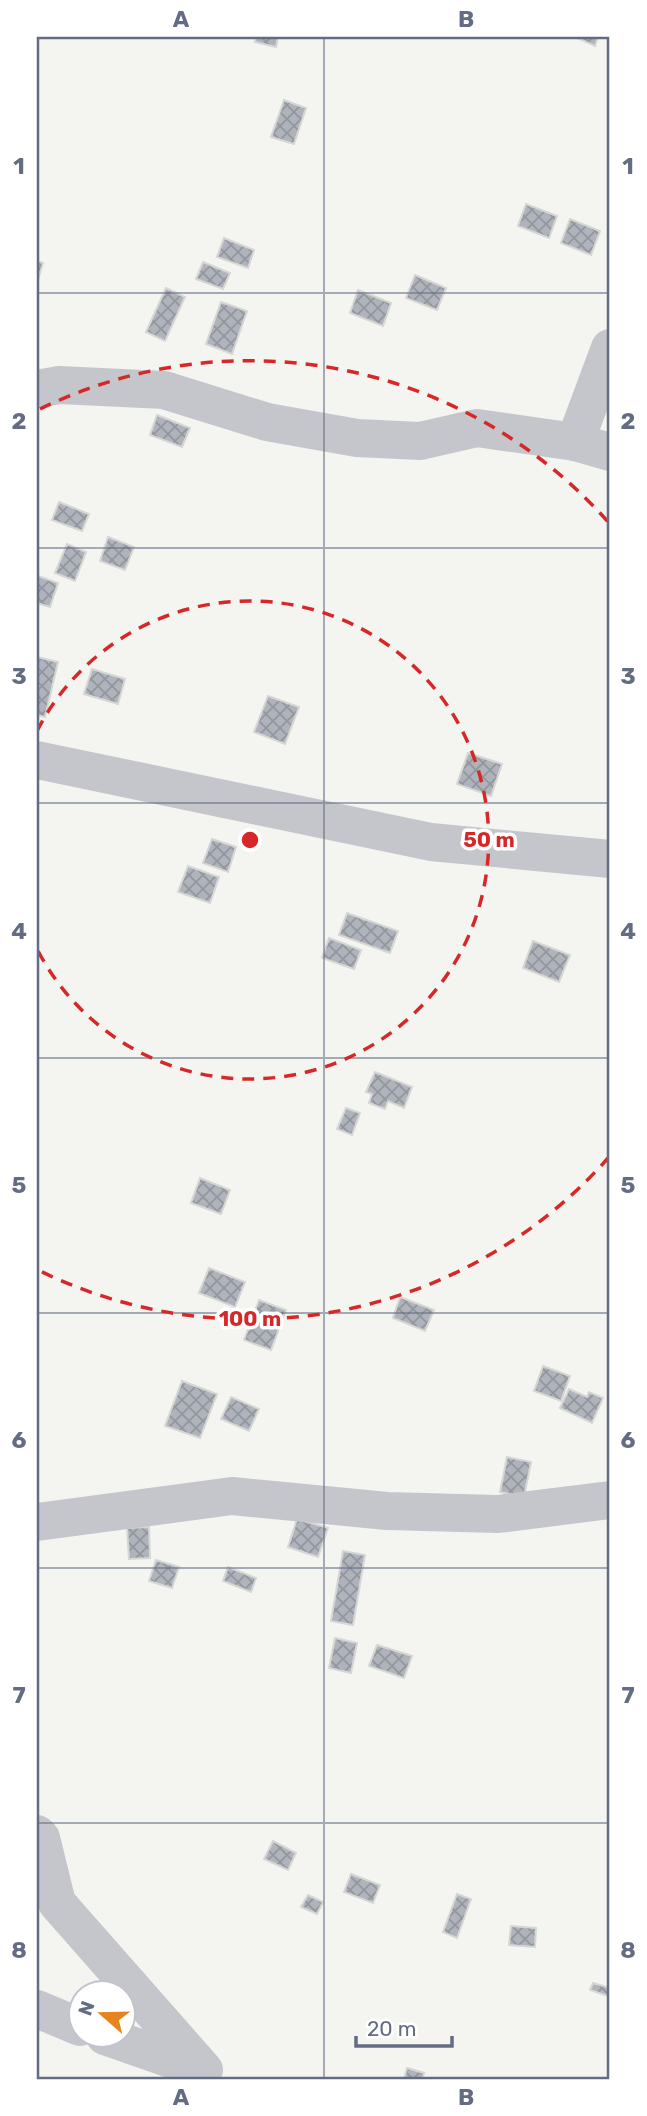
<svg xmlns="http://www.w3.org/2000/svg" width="647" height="2116" font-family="Rubik,sans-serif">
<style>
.building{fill:url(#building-cross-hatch);stroke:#d6d6d4;stroke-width:2}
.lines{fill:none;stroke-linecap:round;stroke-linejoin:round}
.minor{stroke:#c5c6cb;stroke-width:38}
.tertiary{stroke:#c5c6cb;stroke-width:38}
.grid{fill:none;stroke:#636c83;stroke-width:2;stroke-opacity:0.55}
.ring{fill:none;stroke:#d62828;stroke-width:3.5;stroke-dasharray:12 9}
.centre{fill:#d62828;stroke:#fff;stroke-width:3.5}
.ring-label{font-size:21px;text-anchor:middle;font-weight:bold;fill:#d62828;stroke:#fff;stroke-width:7;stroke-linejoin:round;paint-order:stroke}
.neatline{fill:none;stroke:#636c83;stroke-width:2.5}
.grid-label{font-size:23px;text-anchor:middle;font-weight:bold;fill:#636c83}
</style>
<defs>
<pattern id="building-cross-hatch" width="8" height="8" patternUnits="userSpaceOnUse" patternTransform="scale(1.75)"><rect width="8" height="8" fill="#afb3bb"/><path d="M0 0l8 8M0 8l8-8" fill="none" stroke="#92969d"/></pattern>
</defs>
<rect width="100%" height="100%" fill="#f4f5f1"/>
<g class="building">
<path d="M256,37H278L276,47L255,42Z"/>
<path d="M575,37H598L595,46Z"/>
<path d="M284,100L306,108L294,144L271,137Z"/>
<path d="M526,204L557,216L549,238L518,226Z"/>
<path d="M570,219L600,231L591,255L561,243Z"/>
<path d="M224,238L254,250L248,268L217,257Z"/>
<path d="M37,261L43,263L37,283Z"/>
<path d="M203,262L230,273L223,289L196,279Z"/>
<path d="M415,275L446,288L437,310L406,298Z"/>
<path d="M166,288L185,297L165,341L146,332Z"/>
<path d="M358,290L391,303L383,326L350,313Z"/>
<path d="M221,302L247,311L232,354L206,344Z"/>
<path d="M157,415L190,428L182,447L150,435Z"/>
<path d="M59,502L89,514L82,531L52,520Z"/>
<path d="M108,537L134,547L125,570L100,561Z"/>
<path d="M67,544L86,552L75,581L55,573Z"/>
<path d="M38,576L58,583L50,607L37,603Z"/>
<path d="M37,657L58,662L45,717L37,715Z"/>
<path d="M92,669L125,679L118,704L84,694Z"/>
<path d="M268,696L299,707L285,744L254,732Z"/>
<path d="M468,753L502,764L491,796L457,784Z"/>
<path d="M212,839L236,847L228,872L203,863Z"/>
<path d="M188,866L219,877L210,903L178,892Z"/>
<path d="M347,913L398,931L390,953L339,935Z"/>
<path d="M329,938L361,950L354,969L322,958Z"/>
<path d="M533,941L570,955L559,982L523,968Z"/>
<path d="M375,1072L412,1087L404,1108L388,1101L385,1109L369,1103L372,1094L366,1092Z"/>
<path d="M346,1108L360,1113L352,1135L337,1129Z"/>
<path d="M200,1178L230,1190L221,1214L191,1203Z"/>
<path d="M209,1268L245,1282L235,1307L199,1293Z"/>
<path d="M400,1297L434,1310L425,1331L393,1318Z"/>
<path d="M259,1300L286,1310L271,1350L244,1340Z"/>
<path d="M543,1366L570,1376L561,1401L534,1391Z"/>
<path d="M182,1381L217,1394L200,1438L165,1426Z"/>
<path d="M569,1389L587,1397L589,1392L603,1398L592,1423L560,1408Z"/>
<path d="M231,1397L259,1409L249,1431L221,1419Z"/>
<path d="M507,1457L531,1462L524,1497L500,1492Z"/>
<path d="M297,1519L328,1528L318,1557L288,1547Z"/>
<path d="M149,1527L150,1558L129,1559L127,1528Z"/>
<path d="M343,1551L365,1555L353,1625L331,1621Z"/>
<path d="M156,1560L179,1567L172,1588L149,1581Z"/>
<path d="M228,1567L256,1578L251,1592L223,1581Z"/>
<path d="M335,1638L357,1643L351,1673L329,1668Z"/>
<path d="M377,1645L412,1656L404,1678L369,1666Z"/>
<path d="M273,1841L296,1853L288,1870L264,1859Z"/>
<path d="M351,1874L380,1885L373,1903L344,1892Z"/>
<path d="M457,1894L471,1899L457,1938L443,1932Z"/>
<path d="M308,1895L323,1902L317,1914L301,1907Z"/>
<path d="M511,1926L536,1928L535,1947L509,1945Z"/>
<path d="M593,1983L610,1988L608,1996L590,1990Z"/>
<path d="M407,2068L424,2073L422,2079H404Z"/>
</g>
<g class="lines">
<g class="minor">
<path d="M37,389L59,385L164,390L267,422L357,438L420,441L477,428L575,442L610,452"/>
<path d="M575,442L610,348"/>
<path d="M37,1522L232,1496L387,1511L498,1514L610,1500"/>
<path d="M37,1834L41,1838L57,1903L204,2070"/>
<path d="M37,2009L80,2027"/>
<path d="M105,2036L202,2070"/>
</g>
<path class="tertiary" d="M37,760L431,842L610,859"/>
</g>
<path class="grid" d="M324,37V2079M37,293H610M37,548H610M37,803H610M37,1058H610M37,1313H610M37,1568H610M37,1823H610"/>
<g class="ring">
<path d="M37 731A239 239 0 1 1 37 949"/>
<path d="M609 1157A479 479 0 0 1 40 1271M40 409A479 479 0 0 1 609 523"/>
</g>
<circle cx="250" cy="840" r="10" class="centre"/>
<g class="ring-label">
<text x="489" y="847">50 m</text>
<text x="250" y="1326">100 m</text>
</g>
<rect width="647" height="2116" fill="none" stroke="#ffffff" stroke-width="77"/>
<g transform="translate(102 2014) rotate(290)"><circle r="33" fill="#ffffff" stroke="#c1c4cd" stroke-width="2"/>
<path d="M0-5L12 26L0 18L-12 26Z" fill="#e68420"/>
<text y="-10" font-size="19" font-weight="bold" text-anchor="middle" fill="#636c83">N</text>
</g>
<path d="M356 2036v10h96v-10" fill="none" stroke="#636c83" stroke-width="3.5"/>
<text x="367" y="2036" font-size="21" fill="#636c83" stroke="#ffffff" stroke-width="5" paint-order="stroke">20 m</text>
<rect x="38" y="38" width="570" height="2040" class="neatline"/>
<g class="grid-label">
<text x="181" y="27">A</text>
<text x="466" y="27">B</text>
<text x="19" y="174">1</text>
<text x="628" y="174">1</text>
<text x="19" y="429">2</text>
<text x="628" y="429">2</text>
<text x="19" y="684">3</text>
<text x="628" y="684">3</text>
<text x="19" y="939">4</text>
<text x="628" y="939">4</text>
<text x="19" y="1193">5</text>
<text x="628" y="1193">5</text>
<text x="19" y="1448">6</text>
<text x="628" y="1448">6</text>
<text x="19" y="1703">7</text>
<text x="628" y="1703">7</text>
<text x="19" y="1958">8</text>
<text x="628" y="1958">8</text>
<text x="181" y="2105">A</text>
<text x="466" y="2105">B</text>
</g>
</svg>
